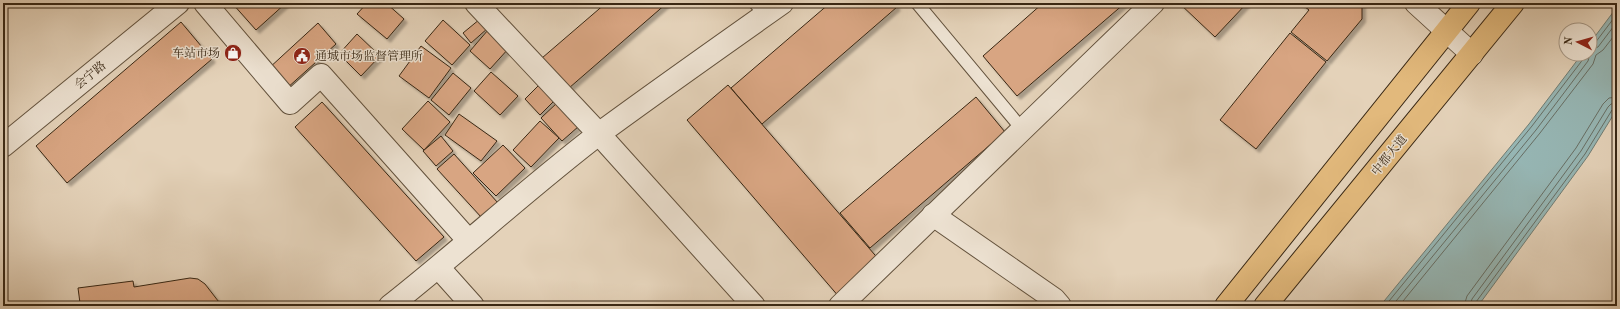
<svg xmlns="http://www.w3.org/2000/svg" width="1620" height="309" font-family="'Old Standard TT','Noto Serif SC',serif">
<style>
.water{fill:#96b6b4;stroke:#707d74}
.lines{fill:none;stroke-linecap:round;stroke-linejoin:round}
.shore{stroke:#676e64;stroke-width:1}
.building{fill:#d8a582;stroke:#382714;filter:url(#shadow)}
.service-casing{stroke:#63523d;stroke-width:14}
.minor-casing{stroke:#63523d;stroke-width:24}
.tertiary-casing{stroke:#63523d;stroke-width:24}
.trunk-casing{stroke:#382714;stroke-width:24}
.service{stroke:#ede2d2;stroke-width:12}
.minor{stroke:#ede2d2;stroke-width:22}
.tertiary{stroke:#ede2d2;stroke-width:22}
.trunk{stroke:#e2b97c;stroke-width:22}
.labels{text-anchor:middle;stroke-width:3;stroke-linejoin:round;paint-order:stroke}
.poi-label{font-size:12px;fill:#382714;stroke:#ede2d2;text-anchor:end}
.street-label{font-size:12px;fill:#382714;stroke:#ede2d2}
</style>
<defs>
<filter id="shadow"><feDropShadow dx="3.5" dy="3.5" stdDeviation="1" flood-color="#0004"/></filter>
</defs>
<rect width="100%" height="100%" fill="#e4d2b9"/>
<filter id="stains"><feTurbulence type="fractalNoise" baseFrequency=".005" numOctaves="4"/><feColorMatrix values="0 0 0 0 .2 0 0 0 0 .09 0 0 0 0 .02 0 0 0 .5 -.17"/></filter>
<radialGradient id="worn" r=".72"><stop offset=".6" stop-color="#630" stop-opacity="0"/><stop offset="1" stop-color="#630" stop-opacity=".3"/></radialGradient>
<path class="water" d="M1617,7V109L1588,156L1478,306H1380L1529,124L1582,54H1590V43Z"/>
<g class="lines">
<g class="shore">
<path d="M1590,45L1595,43L1617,14"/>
<path d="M1590,50L1598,47L1617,22"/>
<path d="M1385,306L1532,126L1584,58V54"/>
<path d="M1392,306L1536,130L1588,61L1590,54"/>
<path d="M1399,306L1540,133L1593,64L1596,55L1603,50L1617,32"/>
<path d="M1464,306L1467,296L1576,148L1603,104L1609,98L1617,97"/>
<path d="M1470,306L1472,299L1581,151L1608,107L1611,104L1617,103"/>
<path d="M1475,306L1476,302L1585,154L1612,110L1617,108"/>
</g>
</g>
<g class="building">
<path d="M232,3H286L256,30Z"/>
<path d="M367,3H386L404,19L387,39L357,14Z"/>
<path d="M606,3H667L569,88L542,58Z"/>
<path d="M830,3H894L897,7L762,124L731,88Z"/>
<path d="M1043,3H1125L1017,96L983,56Z"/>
<path d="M1179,3H1247L1215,37Z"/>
<path d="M1300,3H1362V19L1327,61L1291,32L1309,10Z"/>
<path d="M480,19L488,28L471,43L463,33Z"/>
<path d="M443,20L470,45L452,65L425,41Z"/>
<path d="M181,22L212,59L67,183L36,146Z"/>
<path d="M318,23L336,44L286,89L268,69Z"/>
<path d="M488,30L509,48L490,69L470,51Z"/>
<path d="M1290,33L1326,62L1256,149L1220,120Z"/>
<path d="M357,34L380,56L361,76L339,54Z"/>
<path d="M421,46L451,68L429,98L399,76Z"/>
<path d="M491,72L518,96L500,115L474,91Z"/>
<path d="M453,73L471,88L449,115L431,100Z"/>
<path d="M539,85L554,101L540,115L525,99Z"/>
<path d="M728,85L881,262L840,298L687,120Z"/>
<path d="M976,97L1005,132L870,248L840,213Z"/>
<path d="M428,101L450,122L424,150L402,129Z"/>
<path d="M322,102L444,237L416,261L295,127Z"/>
<path d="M558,102L579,126L562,141L541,118Z"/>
<path d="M459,114L497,141L481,161L445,135Z"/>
<path d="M540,121L559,138L531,167L513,150Z"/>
<path d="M441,136L453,151L436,166L423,151Z"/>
<path d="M503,145L525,168L496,196L473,173Z"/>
<path d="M454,154L498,203L482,218L437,169Z"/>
<path d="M190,278L198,279L205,284L222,306H67V305L80,303L78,288L133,281L134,287Z"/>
</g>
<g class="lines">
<defs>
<g id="service">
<path d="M755,3L765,15"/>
<path d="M917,3L1022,129"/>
</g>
<g id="minor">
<path d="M205,3L290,103L321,75L468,240"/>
<path d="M476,3L599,134L754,306"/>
<path d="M1416,3L1472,54"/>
<path d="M933,215L1054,299L1060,306"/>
<path d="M439,268L473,306"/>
<path d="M390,306C461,250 528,188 600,133C660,89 721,46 782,3"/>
<path d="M840,306L1153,3"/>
</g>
<path id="tertiary" d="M3,146L178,3"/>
<g id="trunk">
<path d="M1226,306L1469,3"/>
<path d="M1265,306L1513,3"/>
</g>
</defs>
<use href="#service" class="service-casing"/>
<use href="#minor" class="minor-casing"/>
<use href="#tertiary" class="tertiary-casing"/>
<use href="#trunk" class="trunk-casing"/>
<use href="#service" class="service"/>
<use href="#minor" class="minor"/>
<use href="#tertiary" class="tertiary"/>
<use href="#trunk" class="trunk"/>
</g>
<defs>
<symbol id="shop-disc" viewBox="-11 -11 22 22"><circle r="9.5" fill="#8f2418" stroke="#ede2d2"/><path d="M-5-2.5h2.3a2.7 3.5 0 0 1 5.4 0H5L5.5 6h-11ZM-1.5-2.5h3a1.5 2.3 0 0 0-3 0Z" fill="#fff"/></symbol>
<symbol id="civic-disc" viewBox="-11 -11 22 22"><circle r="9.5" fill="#8f2418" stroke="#ede2d2"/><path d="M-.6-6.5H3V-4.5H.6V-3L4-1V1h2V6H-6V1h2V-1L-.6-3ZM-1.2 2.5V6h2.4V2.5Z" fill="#fff"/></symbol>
</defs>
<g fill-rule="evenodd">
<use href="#shop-disc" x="223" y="43" width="20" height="20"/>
<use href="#civic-disc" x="292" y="46" width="20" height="20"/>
</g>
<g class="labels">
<g class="poi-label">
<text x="220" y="57">车站市场</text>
<text x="315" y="60" text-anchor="start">通城市场监督管理所</text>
</g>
<g class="street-label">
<text transform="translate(90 75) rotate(-39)" y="4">会宁路</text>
<text transform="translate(1389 155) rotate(-51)" y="4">中都大道</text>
</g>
</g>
<rect width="1620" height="309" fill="none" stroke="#e4d2b9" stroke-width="16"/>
<rect x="4" y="4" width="1612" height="301" fill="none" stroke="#382714" stroke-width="2"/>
<rect x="8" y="8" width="1604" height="293" fill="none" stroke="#382714"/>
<g transform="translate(1578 42) rotate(276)"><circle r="19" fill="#ede2d2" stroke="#a59786"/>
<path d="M0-3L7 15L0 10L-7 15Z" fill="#8f2418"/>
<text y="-6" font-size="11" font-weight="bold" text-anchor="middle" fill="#382714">N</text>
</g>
<rect width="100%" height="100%" filter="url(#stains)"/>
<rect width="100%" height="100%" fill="url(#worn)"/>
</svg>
